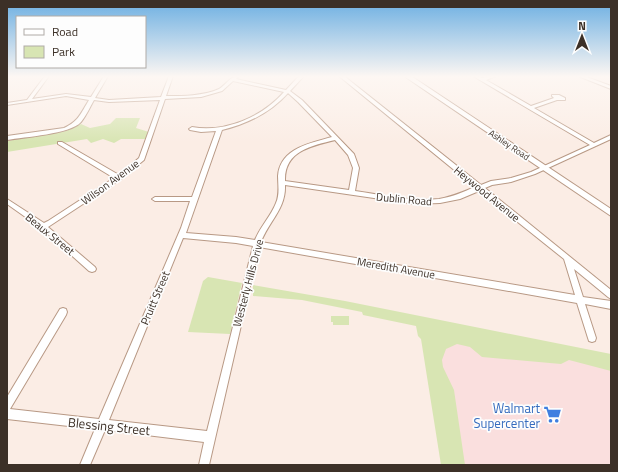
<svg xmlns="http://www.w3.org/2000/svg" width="618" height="472" font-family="'Titillium Web',sans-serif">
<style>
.commercial{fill:#fadfde}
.green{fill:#d8e5b3}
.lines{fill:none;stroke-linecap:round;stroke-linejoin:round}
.minor-casing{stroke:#b89985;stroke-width:2}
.tertiary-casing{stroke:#b89985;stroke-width:2}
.minor{fill:#fff;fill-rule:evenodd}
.tertiary{fill:#fff;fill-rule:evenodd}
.labels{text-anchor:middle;stroke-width:3.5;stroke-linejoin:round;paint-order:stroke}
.far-street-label{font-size:9px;fill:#3c3027;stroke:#fdfdfd}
.street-label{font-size:11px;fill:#3c3027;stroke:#fdfdfd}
.near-shop-label{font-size:13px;fill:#366cbe;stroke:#fdfdfd;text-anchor:end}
.near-street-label{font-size:13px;fill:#3c3027;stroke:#fdfdfd}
</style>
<rect width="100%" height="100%" fill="#fbede5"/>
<path class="commercial" d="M436,320L611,355V465H456Z"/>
<g class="green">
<path d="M116,118H140L136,128L149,132L147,139H121L114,143L103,139L91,143L87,139L7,152V141L66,131L81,124L90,128L110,124Z"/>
<path d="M208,277L242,283L230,334L188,332L203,281Z"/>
<path d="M253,285L345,301L611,354V371L569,360L561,364L482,357L470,347L457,344L446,349L442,360L443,367L454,390L465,465H441L421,339L418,336L416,326L363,315L362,312L302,300L253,296Z"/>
<path d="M331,316H349V325H333V322H331Z"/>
</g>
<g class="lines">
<defs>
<g id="minor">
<path d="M45,76H49L32,99L66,94L91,97L104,76H108L95,98L109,100L161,97L169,76H173L166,96C181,96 205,96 219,89C226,85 230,76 239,76L236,79L286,90L299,76H304L290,91L302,100L354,154L359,168L355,191C383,195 411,202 439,199C452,197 463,192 475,187L339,76H344L481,185L491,181L511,178L531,172L590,145L473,76H478L482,78L490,76H496L486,80L531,106L554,98L552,96V95H559L565,98V100H557L534,108L594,143L611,135V139L535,174L511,182L492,185L485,188L611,290V299L608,297L574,269L583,297L611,301V309L585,304L596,338L595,341L592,342L589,341L588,338L577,303L259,247L209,465H199L204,442L105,430L90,465H80L95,429L7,419V397L60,309L63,308L66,309L67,312L66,315L10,409L99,419L181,228L190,201H155L152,199L155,197H192L216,131L201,132L190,130L189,129L192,127C225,133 262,117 284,92L233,81L222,91L201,97L165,99L144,160L121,179L48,227L95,267L96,269L95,271L92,272L89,271L41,228L7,204V199L44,223L48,221L114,178L58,144V142H62L119,175L139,158L160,100L109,102L94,100C90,107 86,116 81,122C71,134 24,137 7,140V136L64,128C79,121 81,113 89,100L66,96L7,105V103L27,100ZM288,93L298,102L332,137C311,143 280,148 278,176C278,185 280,194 276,203C271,216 260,227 255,240L236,237L186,233L222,130C247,124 270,113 288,93ZM335,140L348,155L353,168L349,190L285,181C284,151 311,146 335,140ZM285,185L415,204L440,203L460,199L479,191L564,259L575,295L261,242C269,221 286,209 285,185ZM183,238L236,243L253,246L207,431L109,420Z"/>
<path d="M578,76H584L611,86V89Z"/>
</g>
<path id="tertiary" d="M404,76H411L611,209V216Z"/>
</defs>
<use href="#minor" class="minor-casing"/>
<use href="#tertiary" class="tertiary-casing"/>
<use href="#minor" class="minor"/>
<use href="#tertiary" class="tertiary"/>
</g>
<linearGradient id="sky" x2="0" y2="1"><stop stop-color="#6cafe2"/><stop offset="0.54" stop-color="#fdf7f3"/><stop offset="1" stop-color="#fdf7f3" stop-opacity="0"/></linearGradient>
<rect width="618" height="142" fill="url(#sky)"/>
<defs>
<symbol id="supermarket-bare" viewBox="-9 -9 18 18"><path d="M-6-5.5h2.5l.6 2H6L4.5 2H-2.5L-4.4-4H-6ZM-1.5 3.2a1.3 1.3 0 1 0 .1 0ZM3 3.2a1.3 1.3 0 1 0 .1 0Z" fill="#3f7fe0" stroke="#fdfdfd" stroke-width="2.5" paint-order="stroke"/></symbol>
</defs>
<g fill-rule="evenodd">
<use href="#supermarket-bare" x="540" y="402" width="25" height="25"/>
</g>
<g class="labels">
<g class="far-street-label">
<text transform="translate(509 145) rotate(34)" y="3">Ashley Road</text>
</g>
<g class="street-label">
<text transform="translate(110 182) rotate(-36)" y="4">Wilson Avenue</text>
<text transform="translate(487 194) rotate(39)" y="4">Heywood Avenue</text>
<text transform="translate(404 199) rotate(5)" y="4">Dublin Road</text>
<text transform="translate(50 234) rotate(39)" y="4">Beaux Street</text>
<text transform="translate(396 268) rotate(10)" y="4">Meredith Avenue</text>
<text transform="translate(248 283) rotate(-75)" y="4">Westerly Hills Drive</text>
<text transform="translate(155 298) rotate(-67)" y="4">Pruitt Street</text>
</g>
<g class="near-shop-label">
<text x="540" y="413">Walmart<tspan x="540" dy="15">Supercenter</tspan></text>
</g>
<g class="near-street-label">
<text transform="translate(109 426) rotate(6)" y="5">Blessing Street</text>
</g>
</g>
<rect width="618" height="472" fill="none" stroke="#3c3027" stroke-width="16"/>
<rect x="16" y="16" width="130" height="52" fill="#fdfdfd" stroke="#b0aba7"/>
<rect x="24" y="29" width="20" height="6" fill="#ffffff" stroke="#b0aba7"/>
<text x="52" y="36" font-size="12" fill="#3c3027">Road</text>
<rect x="24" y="46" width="20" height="12" fill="#d8e5b3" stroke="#b0aba7"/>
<text x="52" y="56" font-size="12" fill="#3c3027">Park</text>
<g transform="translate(582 36)" stroke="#fdfdfd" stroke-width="3" paint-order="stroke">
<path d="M0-3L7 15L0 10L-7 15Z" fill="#3c3027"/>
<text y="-6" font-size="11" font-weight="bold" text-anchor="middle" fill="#3c3027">N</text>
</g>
</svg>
